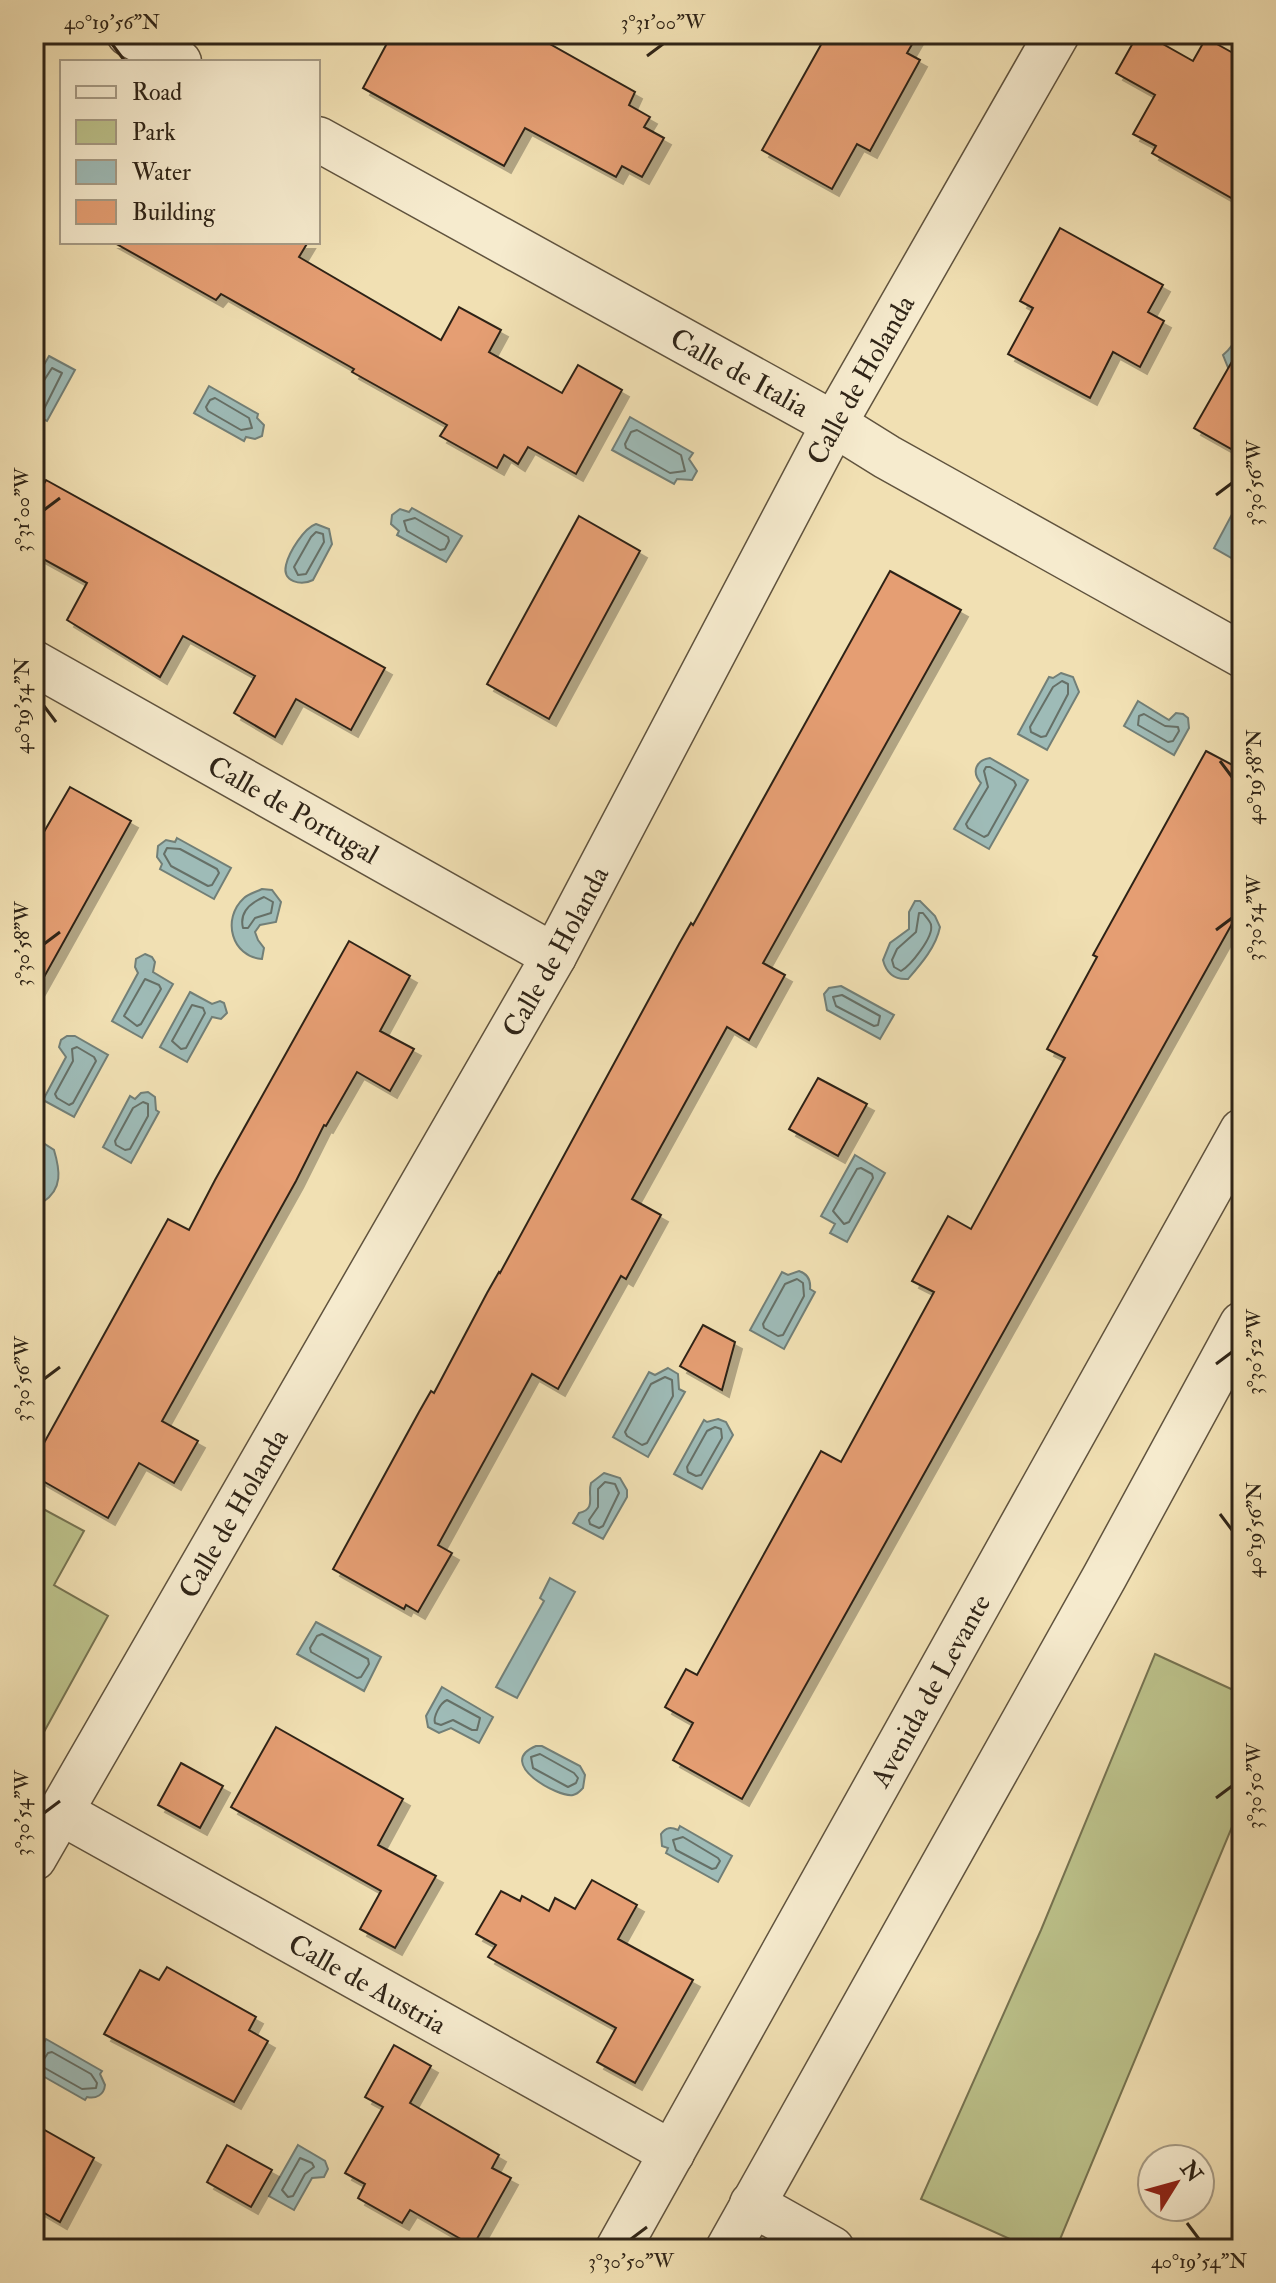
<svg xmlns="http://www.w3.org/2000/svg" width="1276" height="2283" font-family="'IM FELL Double Pica',serif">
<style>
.green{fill:#bcc28b;stroke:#767351;stroke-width:2}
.water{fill:#9ebbb7;stroke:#727f77;stroke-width:2}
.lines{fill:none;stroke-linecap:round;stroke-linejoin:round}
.shore{stroke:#667067;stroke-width:2}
.building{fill:#e59e73;stroke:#2f2417;stroke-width:2;filter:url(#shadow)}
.minor-casing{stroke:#60533e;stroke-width:47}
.minor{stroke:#f6ebce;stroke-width:44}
.ticks{fill:none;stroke:#2f2417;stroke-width:3}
.labels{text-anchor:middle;stroke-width:6;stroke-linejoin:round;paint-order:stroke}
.street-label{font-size:28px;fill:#2f2417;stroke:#f6ebce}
.neatline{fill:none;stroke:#2f2417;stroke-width:3}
.ticks-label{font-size:20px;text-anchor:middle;fill:#2f2417}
</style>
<defs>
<filter id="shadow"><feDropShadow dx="7" dy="7" stdDeviation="0" flood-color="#0004"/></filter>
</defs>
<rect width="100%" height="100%" fill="#f1e0b3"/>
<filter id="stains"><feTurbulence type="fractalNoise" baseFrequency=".0025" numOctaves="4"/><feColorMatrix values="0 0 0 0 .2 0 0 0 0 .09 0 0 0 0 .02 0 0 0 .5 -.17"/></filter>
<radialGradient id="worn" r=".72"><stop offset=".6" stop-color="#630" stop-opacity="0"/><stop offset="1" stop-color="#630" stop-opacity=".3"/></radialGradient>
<g class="green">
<path d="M34,1504L84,1531L54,1585L108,1616L34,1750Z"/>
<path d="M1155,1654L1242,1694V1803L1056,2249H1032L921,2199L1041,1930Z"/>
</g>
<g class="water">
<path d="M1242,301V374L1229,370L1223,355C1239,342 1239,328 1237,309Z"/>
<path d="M49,356L75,370L47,421L43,419L34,425V382Z"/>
<path d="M209,386L258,414L257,418L264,425L262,436L255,439L246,437L244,441L194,413Z"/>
<path d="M630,417L693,453L689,459L697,471L692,480L677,479L674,484L612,450Z"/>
<path d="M1237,505L1242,507V564L1214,548Z"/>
<path d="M412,508L462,536L446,562L397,535L399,531L391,524L392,515L400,509L409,512Z"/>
<path d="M316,524L329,529L332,544L313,580C301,586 282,582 286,565C289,552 304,528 316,524Z"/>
<path d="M1061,673L1073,677L1079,692L1047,750L1018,734L1049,677L1053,678Z"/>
<path d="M1138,701L1169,720L1176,713L1183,714L1188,718L1189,728L1174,755L1124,726Z"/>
<path d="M990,758L1028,780L989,849L954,829L981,783C971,772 976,760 990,758Z"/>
<path d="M177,838L231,868L214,899L160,869L162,864L157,857L158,846L166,840L175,842Z"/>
<path d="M262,889L272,890L281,902L276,922L260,925L255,932L258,940L264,948L262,959C232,957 221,919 244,898C248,894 256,892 262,889Z"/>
<path d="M915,901H920L935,916L940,927C936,947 921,964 908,979C894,980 886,972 883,960L890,943L909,929V912Z"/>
<path d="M145,954L152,957L155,962L153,972L173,984L142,1038L112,1021L138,973L135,967L136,959Z"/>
<path d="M841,986L894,1015L880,1039L827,1010L824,994L829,988Z"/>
<path d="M190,992L212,1004L220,1001L224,1003L227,1013L221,1019L212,1017L187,1062L160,1047Z"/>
<path d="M75,1036L108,1055L74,1117L43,1100L66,1057L59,1047L61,1040L67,1036Z"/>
<path d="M148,1092L155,1097L156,1110L159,1112L131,1163L103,1147L130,1096L135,1099L141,1093Z"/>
<path d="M34,1137L54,1150C60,1170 63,1189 43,1202L34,1197Z"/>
<path d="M855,1155L885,1173L847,1242L830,1233L835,1224L821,1216Z"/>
<path d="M799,1271C808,1274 811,1280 810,1289L815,1292L784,1349L750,1330L782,1272L788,1275Z"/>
<path d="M668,1368L678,1374L679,1389L685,1392L648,1457L613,1437L649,1372L655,1375Z"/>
<path d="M718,1419L726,1422L733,1435L702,1489L674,1474L704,1420L707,1422Z"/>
<path d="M604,1473L620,1478L627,1490V1497L603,1539L573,1523L579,1513C597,1509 587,1496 591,1483Z"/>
<path d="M550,1578L575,1592L517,1698L496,1687L544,1601L540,1598Z"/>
<path d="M316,1622L381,1657L364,1691L297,1654Z"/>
<path d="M442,1687L493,1717L479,1743L451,1728L439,1733L428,1727L426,1716Z"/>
<path d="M536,1746H542L580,1766L585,1775L583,1788C580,1791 578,1794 573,1795C559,1798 494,1763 536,1746Z"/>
<path d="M680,1826L732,1856L718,1882L666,1853L668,1848L662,1846L661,1834C666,1827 671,1827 678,1830Z"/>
<path d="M46,2039L102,2071L100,2074L105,2085C104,2095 96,2099 87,2097L85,2100L34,2071V2061Z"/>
<path d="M298,2145L325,2161L328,2169L324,2177L312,2178L294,2210L269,2196Z"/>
</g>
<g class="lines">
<g class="shore">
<path d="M34,384L43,382L52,368L62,373L43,411L34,417"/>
<path d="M215,398L249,418L252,428L241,430L208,411L206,407L210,400Z"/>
<path d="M637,430L681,455L685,471L670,473L626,448L625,444L631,432Z"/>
<path d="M415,518L448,537L449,541L445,549L440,550L407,531L404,521Z"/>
<path d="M316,532L323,534L324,542L306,574L298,575L294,567L311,537Z"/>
<path d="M1062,681L1068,684V694L1046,736L1041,737L1031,732L1030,727L1053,687Z"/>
<path d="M1144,714L1165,726L1178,727L1179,731L1173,741L1168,742L1138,725L1139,716Z"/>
<path d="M990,767L1014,781L1016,785L988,835L984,837L968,828L966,824L988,787L984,771L986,767Z"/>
<path d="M167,848L180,849L217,869L219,873L212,885L208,886L171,866L164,854Z"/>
<path d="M264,897L273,902L271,913L255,918L248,928H243C239,912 250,903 264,897Z"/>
<path d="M919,913H923C925,916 931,922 931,925C934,937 910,966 901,971L894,967L892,960L897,949L916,932Z"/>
<path d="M145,979L159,985L161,989L141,1024L137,1026L124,1016Z"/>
<path d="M842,995L880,1016L878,1025L874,1026L836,1006L833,997Z"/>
<path d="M192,1005L203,1008L205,1013L186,1048L181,1049L172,1041Z"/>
<path d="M77,1047L94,1057L96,1061L73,1103L69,1105L57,1098L55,1094L73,1061L72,1049Z"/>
<path d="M143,1102L148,1104V1116L130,1149L125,1150L116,1145L115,1141L133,1108Z"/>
<path d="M861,1168L872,1174L873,1178L849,1222L844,1224L833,1211L857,1169Z"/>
<path d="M797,1279L803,1283L804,1296L783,1335L778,1336L764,1328L763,1324L785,1284Z"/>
<path d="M665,1377L672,1380L673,1396L647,1443L642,1445L627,1436L625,1432L651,1384Z"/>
<path d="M715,1427L721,1429L722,1438L701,1475L696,1476L688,1472L687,1467L707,1431Z"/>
<path d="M605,1482L615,1484L619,1493L603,1526L599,1528L590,1524L589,1520L598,1507V1489Z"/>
<path d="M322,1634L368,1659L369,1664L361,1677L357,1678L311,1652L310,1648L317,1636Z"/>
<path d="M447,1700L480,1718L477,1730H472L453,1720L441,1725L435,1723C433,1717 440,1703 447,1700Z"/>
<path d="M540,1754L574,1773L578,1778L576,1783L568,1787L533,1768L531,1757Z"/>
<path d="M683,1837L718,1858L720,1861L716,1868L712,1869L676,1850L673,1840Z"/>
<path d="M52,2052L91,2074L97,2083L96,2088L82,2089L43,2067L42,2062L48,2053Z"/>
<path d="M300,2158L312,2163L314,2167L305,2174L293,2196L288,2197L282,2190Z"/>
</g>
</g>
<g class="building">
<path d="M392,34H532L635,92L629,105L650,117L644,127L664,138L642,177L622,166L616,177L525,128L504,166L363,88Z"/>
<path d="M827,34H918L907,53L920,60L870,151L857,144L832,189L762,150Z"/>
<path d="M1138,34H1145L1193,61L1206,38L1242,58V204L1152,153L1156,146L1133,134L1155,95L1116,73Z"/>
<path d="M1060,228L1163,285L1148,312L1164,321L1140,367L1113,352L1090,398L1008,354L1033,308L1020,301Z"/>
<path d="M113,242H308L299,257L441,340L459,307L501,330L489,352L562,393L578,365L622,390L576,474L528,447L518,464L504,455L497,468L440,436L447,425L352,372L354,369L221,294L216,300Z"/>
<path d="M1242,344V455L1194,428Z"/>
<path d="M46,480L385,668L351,730L296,699L275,737L234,713L255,676L183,636L160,677L67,620L87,583L34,554V502Z"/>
<path d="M579,516L640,551L549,719L487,684Z"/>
<path d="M890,571L961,610L763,963L785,975L749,1040L727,1027L632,1199L661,1215L626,1279L621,1276L558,1389L532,1374L438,1545L452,1553L418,1612L406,1605L404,1609L333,1569L419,1412L431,1391L434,1393L487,1293L499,1272L500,1273L679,944L691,923L693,925Z"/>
<path d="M1206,751L1242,770V906L742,1799L673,1760L693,1723L665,1707L686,1669L697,1675L821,1451L841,1462L934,1292L912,1281L948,1216L971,1229L1065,1058L1047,1049L1097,957L1093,955Z"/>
<path d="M70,787L131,821L34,995V849Z"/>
<path d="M349,941L410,976L380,1031L414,1049L390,1091L357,1072L326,1126L324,1125L296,1181L162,1421L198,1441L174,1483L139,1463L108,1518L34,1476V1461L168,1219L189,1230L215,1180Z"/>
<path d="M818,1078L867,1104L838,1156L789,1129Z"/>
<path d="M703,1325L735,1342L722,1390L680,1366Z"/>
<path d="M276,1727L403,1799L378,1845L436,1876L395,1948L360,1929L381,1891L231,1807Z"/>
<path d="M181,1763L223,1786L200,1828L158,1805Z"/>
<path d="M592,1880L637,1905L618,1939L693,1980L635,2083L597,2062L616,2028L488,1957L496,1945L476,1934L501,1891L520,1901L522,1896L549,1911L555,1898L575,1909Z"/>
<path d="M167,1967L256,2017L249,2030L268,2041L234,2102L104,2034L140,1970L159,1980Z"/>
<path d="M394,2045L431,2066L410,2103L499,2155L492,2168L511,2178L473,2246L410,2210L402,2223L358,2198L365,2184L345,2173L383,2107L365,2097Z"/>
<path d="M34,2124L94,2158L60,2222L34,2207Z"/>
<path d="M227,2145L272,2170L251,2207L207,2182Z"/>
</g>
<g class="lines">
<defs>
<g id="minor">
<path d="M129,34L179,62"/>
<path id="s1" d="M318,139L834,424L887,457L1242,655"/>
<path id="s2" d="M34,663L554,956"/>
<path id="s3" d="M62,1813L672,2153"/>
<path id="s4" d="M34,1858L554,956L834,424L1057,34"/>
<path d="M752,2204L832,2249"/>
<path id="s5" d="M618,2249L1242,1131"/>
<path d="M728,2249L1105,1576L1242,1324"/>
</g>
</defs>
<use href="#minor" class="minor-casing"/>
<use href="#minor" class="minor"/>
</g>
<path class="ticks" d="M112,44L124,60M647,56L663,44M1216,495L1232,483M44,510L60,498M44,706L56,722M1220,761L1232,777M1216,930L1232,918M44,944L60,932M1216,1364L1232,1352M44,1379L60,1367M1220,1514L1232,1530M1216,1798L1232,1786M44,1813L60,1801M1187,2223L1199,2239M631,2239L647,2227"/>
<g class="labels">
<g class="street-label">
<text dy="10" stroke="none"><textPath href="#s1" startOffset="482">Calle de Italia</textPath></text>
<text dy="10" stroke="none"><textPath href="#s4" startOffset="1694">Calle de Holanda</textPath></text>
<text dy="10" stroke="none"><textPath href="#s2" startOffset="298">Calle de Portugal</textPath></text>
<text dy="10" stroke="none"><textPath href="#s4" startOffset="1046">Calle de Holanda</textPath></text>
<text dy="10" stroke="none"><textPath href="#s4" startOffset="398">Calle de Holanda</textPath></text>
<text dy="10" stroke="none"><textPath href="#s5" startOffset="640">Avenida de Levante</textPath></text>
<text dy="10" stroke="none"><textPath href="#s3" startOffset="350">Calle de Austria</textPath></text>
</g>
</g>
<rect width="1276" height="2283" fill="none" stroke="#f1e0b3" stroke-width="88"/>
<rect x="60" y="60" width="260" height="184" fill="#f6ebce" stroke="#a69b85" stroke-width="2"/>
<rect x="76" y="86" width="40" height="12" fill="#f6ebce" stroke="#a69b85" stroke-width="2"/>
<text x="132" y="100" font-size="24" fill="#2f2417">Road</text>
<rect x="76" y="120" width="40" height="24" fill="#bcc28b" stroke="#a69b85" stroke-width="2"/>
<text x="132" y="140" font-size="24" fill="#2f2417">Park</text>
<rect x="76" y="160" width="40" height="24" fill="#9ebbb7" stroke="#a69b85" stroke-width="2"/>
<text x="132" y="180" font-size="24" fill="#2f2417">Water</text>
<rect x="76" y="200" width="40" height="24" fill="#e59e73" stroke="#a69b85" stroke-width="2"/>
<text x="132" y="220" font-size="24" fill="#2f2417">Building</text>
<g transform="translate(1176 2183) rotate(53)"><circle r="38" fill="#f6ebce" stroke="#a69b85" stroke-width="2"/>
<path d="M0-6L14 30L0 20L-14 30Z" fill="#8f2418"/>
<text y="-12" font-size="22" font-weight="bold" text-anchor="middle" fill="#2f2417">N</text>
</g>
<rect x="44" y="44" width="1188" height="2195" class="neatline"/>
<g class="ticks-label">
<text x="112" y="29">40°19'56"N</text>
<text x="663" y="29">3°31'00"W</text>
<text transform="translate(1254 483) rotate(-90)" y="7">3°30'56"W</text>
<text transform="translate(22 510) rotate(-90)" y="7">3°31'00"W</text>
<text transform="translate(22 706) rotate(-90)" y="7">40°19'54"N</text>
<text transform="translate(1254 777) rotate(-90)" y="7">40°19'58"N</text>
<text transform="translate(1254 918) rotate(-90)" y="7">3°30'54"W</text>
<text transform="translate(22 944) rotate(-90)" y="7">3°30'58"W</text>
<text transform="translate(1254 1352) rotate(-90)" y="7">3°30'52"W</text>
<text transform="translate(22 1379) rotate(-90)" y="7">3°30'56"W</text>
<text transform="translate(1254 1530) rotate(-90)" y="7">40°19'56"N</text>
<text transform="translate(1254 1786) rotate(-90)" y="7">3°30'50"W</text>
<text transform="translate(22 1813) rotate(-90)" y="7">3°30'54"W</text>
<text x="631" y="2268">3°30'50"W</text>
<text x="1199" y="2268">40°19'54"N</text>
</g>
<rect width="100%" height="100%" filter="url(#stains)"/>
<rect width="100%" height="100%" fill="url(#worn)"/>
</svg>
